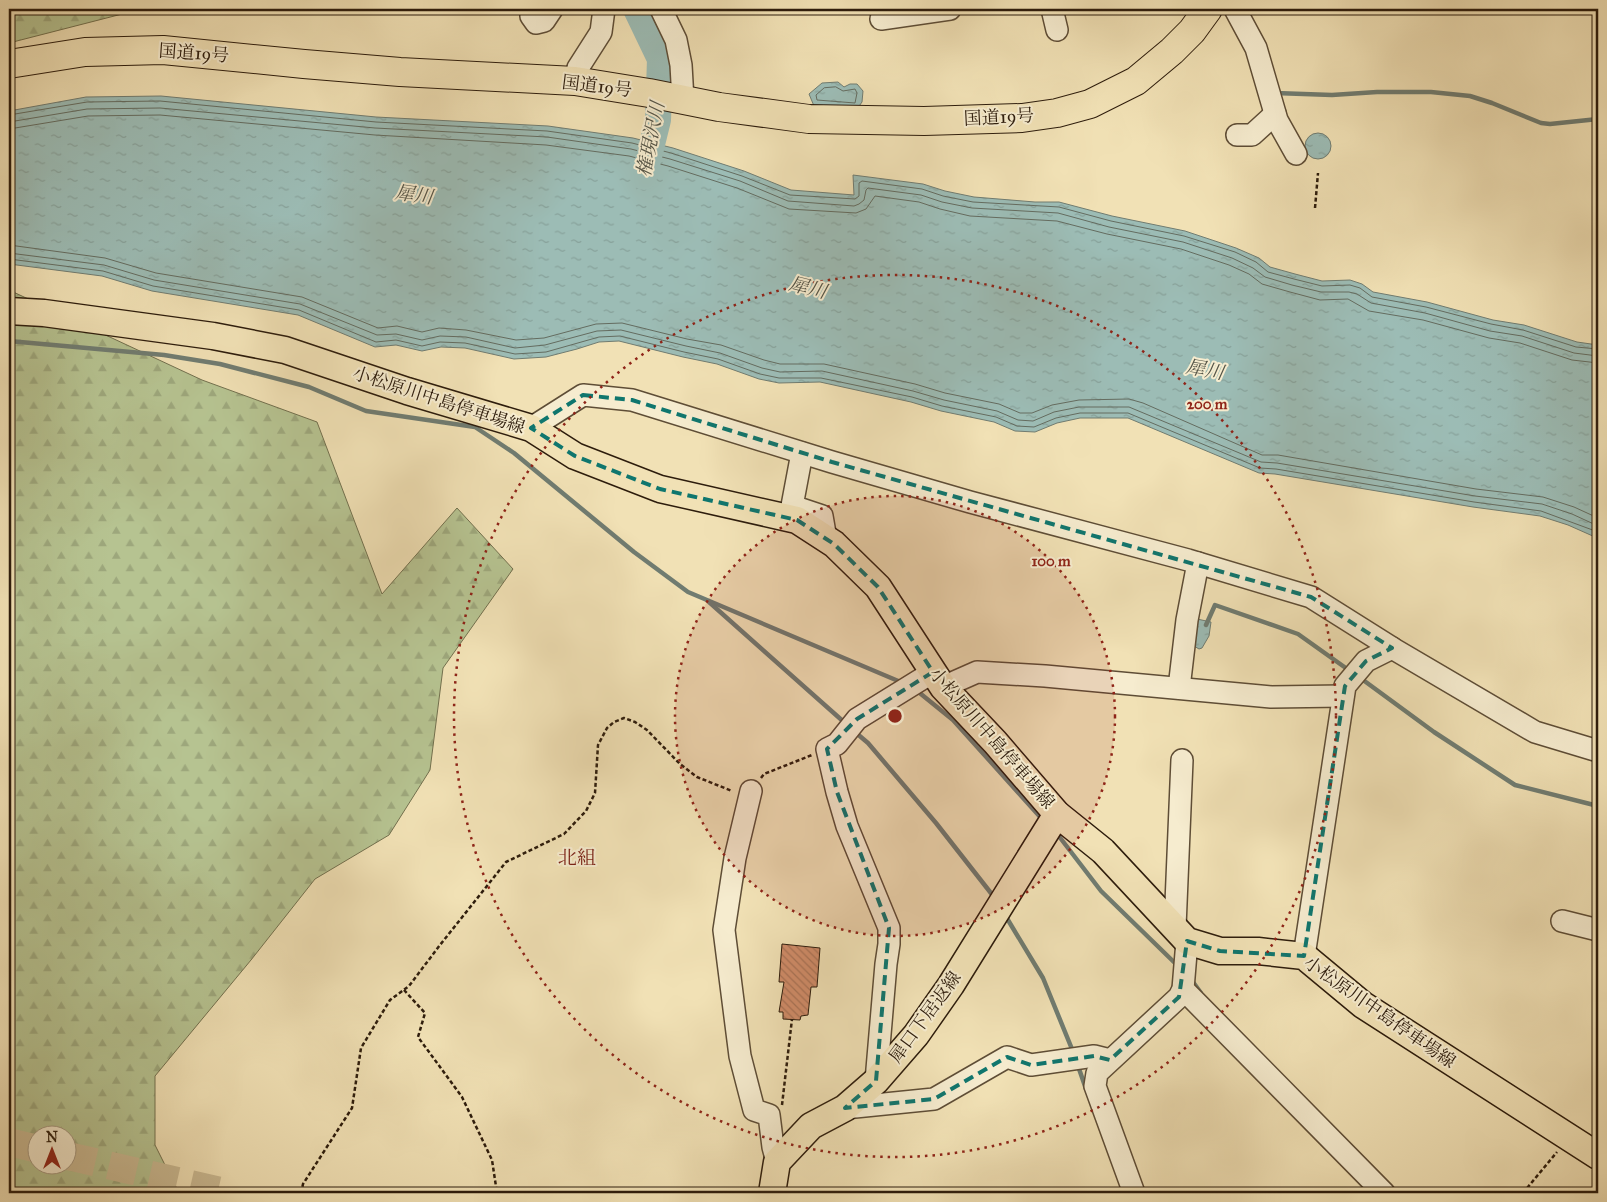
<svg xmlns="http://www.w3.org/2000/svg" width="1607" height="1202" font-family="'IM FELL Great Primer','Noto Serif JP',serif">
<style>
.forest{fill:url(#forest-firs);stroke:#72704e;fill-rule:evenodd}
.water{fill:url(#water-ripples);stroke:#707c71}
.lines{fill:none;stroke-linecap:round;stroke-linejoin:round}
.shore{stroke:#646c60;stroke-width:1}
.stream{stroke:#707c71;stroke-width:4.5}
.river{stroke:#9cbcb5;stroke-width:26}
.building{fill:url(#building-back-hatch);stroke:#2d1c0c}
.highway-tunnel{stroke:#caba93;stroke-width:28;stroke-dasharray:28 14;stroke-linecap:butt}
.minor-casing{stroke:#5e4d36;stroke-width:24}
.major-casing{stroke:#2d1c0c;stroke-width:29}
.highway-casing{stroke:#2d1c0c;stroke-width:30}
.path{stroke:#2d1c0c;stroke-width:2.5;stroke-dasharray:4 2.5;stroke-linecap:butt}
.minor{stroke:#f6eccf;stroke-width:21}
.major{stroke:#f1e1b5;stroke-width:26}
.highway{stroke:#f1e1b5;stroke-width:28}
.marked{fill:none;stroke:#0f766e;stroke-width:4;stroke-dasharray:10 6;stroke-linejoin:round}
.ring{fill:none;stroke:#8f2418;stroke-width:2.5;stroke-dasharray:2.5 5}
.labels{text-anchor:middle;stroke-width:4;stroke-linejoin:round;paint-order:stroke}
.street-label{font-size:18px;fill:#2d1c0c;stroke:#f6eccf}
.water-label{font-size:19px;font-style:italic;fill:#545447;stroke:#f6eccf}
.neighbourhood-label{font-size:19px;fill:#7a1f14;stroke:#f6eccf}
.centre{fill:#8f2418;stroke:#f6eccf;stroke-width:2.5}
.ring-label{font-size:15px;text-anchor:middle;font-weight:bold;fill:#8f2418;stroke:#f6eccf;stroke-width:4;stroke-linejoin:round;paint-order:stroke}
</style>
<defs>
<pattern id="forest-firs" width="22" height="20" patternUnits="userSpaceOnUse" patternTransform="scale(1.25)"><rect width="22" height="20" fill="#b6c391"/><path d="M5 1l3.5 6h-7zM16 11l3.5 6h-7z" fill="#9da77c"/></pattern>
<pattern id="water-ripples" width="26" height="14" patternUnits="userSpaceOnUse" patternTransform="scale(1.25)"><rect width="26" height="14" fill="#9cbcb5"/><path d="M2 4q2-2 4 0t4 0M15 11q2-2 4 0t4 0" fill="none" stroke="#87a19a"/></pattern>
<pattern id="building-back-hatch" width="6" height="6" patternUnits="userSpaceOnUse" patternTransform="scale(1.25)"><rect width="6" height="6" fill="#d08c69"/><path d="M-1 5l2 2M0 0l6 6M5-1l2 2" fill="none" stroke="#a97255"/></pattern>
</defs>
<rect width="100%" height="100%" fill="#f1e1b5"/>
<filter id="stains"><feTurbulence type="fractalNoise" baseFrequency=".004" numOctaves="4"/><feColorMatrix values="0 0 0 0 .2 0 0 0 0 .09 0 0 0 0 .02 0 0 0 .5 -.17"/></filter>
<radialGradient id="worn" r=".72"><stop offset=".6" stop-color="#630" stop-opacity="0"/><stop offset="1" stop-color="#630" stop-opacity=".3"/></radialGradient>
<g class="forest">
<path d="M9,9H186L126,13L9,43Z"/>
<path d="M636,9H657L663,42L641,46Z"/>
<path d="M9,290L202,380L317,422L382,594L457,508L513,569L443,668L430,770L389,835L315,879L251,960L155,1076V1145L179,1193H9ZM38,1134H68V1164H38Z"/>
</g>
<g class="water">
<path d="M838,82L844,87L850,84H857L863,91L862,102L857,109L814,106L809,94L822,83Z"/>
<path d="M161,96L376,117L548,126L633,138L673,148L744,171L791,190L854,195L853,175L923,184L945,191L974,197L1035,202H1059L1112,216L1185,231L1236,248L1259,258L1270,267L1295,274L1322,281L1350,280L1362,284L1373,292L1427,302L1493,320L1524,325L1577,342L1598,345V537H1595L1568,525L1540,516L1473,507L1275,474L1259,473L1128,418H1080L1057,423L1035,432L1015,431L994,422L941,411L911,402L820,382L779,383L759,379L717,364L683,357L619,341L599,342L577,349L546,357L514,359L465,348L441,347L422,351L396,345L375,347L298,315L152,291L102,276L9,264V111L86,97Z"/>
<circle cx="1318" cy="146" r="13"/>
<path d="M1197,619L1211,622L1209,636L1202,648L1199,649L1194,646Z"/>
</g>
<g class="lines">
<g class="shore">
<path d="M836,87L843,91L855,89L857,93L855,103L817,100L816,95L824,88Z"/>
<path d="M9,115L87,102L160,101L376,122L547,131L632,143L671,153L742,176L790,195L855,199L859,196V183L862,181L922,189L943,196L973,202L1059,207L1111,221L1184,236L1235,252L1256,262L1268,272L1294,279L1322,286L1350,285L1360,288L1372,297L1426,307L1491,324L1523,330L1576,347L1598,349"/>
<path d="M9,122L87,109L160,108L375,128L547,137L631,149L670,159L740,181L788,201L854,206L859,204L864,200L866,190L868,188L921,195L942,202L972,208L1058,213L1109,227L1183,242L1232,258L1253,268L1265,277L1292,285L1321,292H1349L1357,294L1371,303L1425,313L1490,331L1522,336L1574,353L1598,356"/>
<path d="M9,129L88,116L160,115L375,135L546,145L629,156L668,166L737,188L789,209L856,213L866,209L875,196L919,202L940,209L970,216L1057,221L1107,234L1181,249L1229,265L1249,274L1262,284L1290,292L1320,300L1348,299L1369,311L1423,320L1489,338L1520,343L1572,360L1598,363"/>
<path d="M9,245L105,258L156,273L302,297L378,328L397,326L422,332L439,328L466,330L516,340L544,338L596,324L622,323L687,339L721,345L764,360L780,364H824L915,384L945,393L999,404L1020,413H1032L1052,405L1079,400L1129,399L1143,403L1262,455H1278L1476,489L1543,497L1574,507L1598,518"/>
<path d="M9,253L104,265L154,280L300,304L377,335L396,334L422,340L440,336L466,337L515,348L545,345L597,331L621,330L686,346L720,353L762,368L780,372L822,371L913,391L944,400L997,411L1018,420L1033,421L1054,412L1079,407H1129L1261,462L1277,463L1475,496L1542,504L1572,514L1598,526"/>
<path d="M9,259L103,271L153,286L299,310L376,342L396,340L422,346L440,342L465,343L515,354L546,352L599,337L620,336L684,352L718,359L760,374L779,378H821L912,397L942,406L996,417L1017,426L1034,427L1056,418L1080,413H1128L1260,468L1276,469L1474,502L1541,511L1598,532"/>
</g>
<g class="stream">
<path d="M1275,93L1332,95L1377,92H1431L1470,96L1492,103L1541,123L1550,124L1598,119"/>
<path d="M9,341L164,355L220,364L309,387L366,411L475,427L514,453L634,552L688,592L903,683"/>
<path d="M709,602L845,723"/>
<path d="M1206,625L1215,605L1298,634L1350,671"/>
<path d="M1359,677L1434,732L1515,785L1598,806"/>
<path d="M916,690L953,720L1042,819"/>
<path d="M855,732L868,743L936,823L994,897"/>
<path d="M1058,835L1101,891L1178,966"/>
<path d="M1005,915L1043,978L1074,1054"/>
<path d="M1193,982L1201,993"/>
<path d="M1077,1063L1086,1089"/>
</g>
<path class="river" d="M636,9L660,59L658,120L644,177"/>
</g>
<path class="building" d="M782,944L820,948L817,987H811L808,1015L801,1016L800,1020L783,1019V1012H779L784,982H779Z"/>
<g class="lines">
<g class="highway-tunnel">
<path d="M9,1142L38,1149"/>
<path d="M68,1156L230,1193"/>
</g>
<defs>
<g id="minor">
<path d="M533,9L531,16L536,23L544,21L552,9"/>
<path d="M661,9L676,40L681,65L683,100"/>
<path d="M1052,9L1057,30"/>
<path d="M1235,9L1256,48L1277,120L1296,154"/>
<path d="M881,19L950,9"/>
<path d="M575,81L578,68L601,32L604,9"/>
<path d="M1237,135H1252L1275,114"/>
<path d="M531,428L583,395L632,400L832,462L970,502L1188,560L1311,597L1392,648L1535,732L1598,751"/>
<path d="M802,453L792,506L822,516L826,539"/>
<path d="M943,687L977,672L1045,676L1271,697L1343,696"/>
<path d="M1179,688L1187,620L1198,563"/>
<path d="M751,791L735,858L724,930L740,1056L754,1110L769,1115L773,1147L777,1162"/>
<path d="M1562,921L1598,930"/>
<path d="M1175,927L1182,760"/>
<path d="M1304,956L1345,686L1366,661L1392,648"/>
<path d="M1183,989L1384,1193"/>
<path d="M876,1081L886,964L889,944V928L847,826L837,792L827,749L837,744L857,719L933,672"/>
<path d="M845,1108L934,1099L1007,1057L1031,1065L1094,1056L1110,1060"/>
<path d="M1134,1193L1095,1086L1097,1073L1179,997L1183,989L1187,941"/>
</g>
<g id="major">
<path d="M9,311L44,313L213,336L285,350L407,391L531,428L575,456L660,489L797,520L834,544L878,587L943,687L995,742L1057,814L1103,851L1187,941L1220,951H1258L1304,956L1363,1005L1598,1156"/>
<path d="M772,1193L777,1162L811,1126L845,1108L876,1081L916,1035L951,985L1057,814"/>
</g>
<path id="highway" d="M9,64L85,52L163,50L304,64L400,72L575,81L649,93L719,107L809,119L924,121L1022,118L1057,113L1090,104L1136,81L1172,51L1192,31L1208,9"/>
</defs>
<use href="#minor" class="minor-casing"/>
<use href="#major" class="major-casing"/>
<use href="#highway" class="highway-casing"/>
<g class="path">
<path d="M1315,208L1318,173"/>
<path d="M761,778L764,774L812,755"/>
<path d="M404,990L425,1013L418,1037L462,1097L492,1160L497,1193"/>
<path d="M782,1105L792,1019"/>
<path d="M301,1193L303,1184L352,1108L361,1048L390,1000L409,986L440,945L506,862L564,834L586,811L595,793L598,745L607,728L614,722L624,718L635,722L647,730L680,764L697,777L732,791"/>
<path d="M1523,1193L1557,1152"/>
</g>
<use href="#minor" class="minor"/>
<use href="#major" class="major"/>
<use href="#highway" class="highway"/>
</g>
<path class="marked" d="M583,395L632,400L832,462L1311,597L1392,648L1366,661L1345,686L1304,956L1220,951L1187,941L1179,997L1110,1060L1094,1056L1031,1065L1007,1057L934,1099L845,1108L876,1081L889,928L837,792L827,749L857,719L933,672L878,587L834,544L797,520L660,489L575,456L531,428Z"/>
<circle cx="895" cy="716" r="220" fill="#8f2418" fill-opacity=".12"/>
<g class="ring">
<circle cx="895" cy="716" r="220"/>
<circle cx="895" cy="716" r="441"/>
</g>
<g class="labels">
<g class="street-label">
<text transform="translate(194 53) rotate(4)" y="6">国道19号</text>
<text transform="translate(597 86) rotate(7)" y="6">国道19号</text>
<text transform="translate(999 117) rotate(-3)" y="6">国道19号</text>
<text transform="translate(439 400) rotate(18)" y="6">小松原川中島停車場線</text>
<text transform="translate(992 738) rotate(49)" y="6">小松原川中島停車場線</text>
<text transform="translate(1380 1012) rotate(35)" y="6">小松原川中島停車場線</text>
<text transform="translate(925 1017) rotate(-54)" y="6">犀口下居返線</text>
</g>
<g class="water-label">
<text transform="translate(650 139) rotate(-79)" y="7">権現沢川</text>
<text transform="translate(414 194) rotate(8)" y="7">犀川</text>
<text transform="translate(808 287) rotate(14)" y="7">犀川</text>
<text transform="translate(1205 369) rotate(10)" y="7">犀川</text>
</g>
<g class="neighbourhood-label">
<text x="577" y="864">北組</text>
</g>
</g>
<circle cx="895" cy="716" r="8" class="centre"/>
<g class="ring-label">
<text x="1207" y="409">200 m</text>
<text x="1051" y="566">100 m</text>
</g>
<rect width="1607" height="1202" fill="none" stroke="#f1e1b5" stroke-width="30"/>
<rect x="10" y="10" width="1587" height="1182" fill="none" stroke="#2d1c0c" stroke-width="2.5"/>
<rect x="15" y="15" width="1577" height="1172" fill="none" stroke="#2d1c0c"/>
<g transform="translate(52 1150)"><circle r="24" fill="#f6eccf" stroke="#a69981"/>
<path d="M0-4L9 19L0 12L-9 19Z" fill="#8f2418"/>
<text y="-8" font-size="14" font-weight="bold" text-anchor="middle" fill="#2d1c0c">N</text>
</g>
<rect width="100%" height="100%" filter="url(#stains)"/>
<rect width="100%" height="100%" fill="url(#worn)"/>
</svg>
